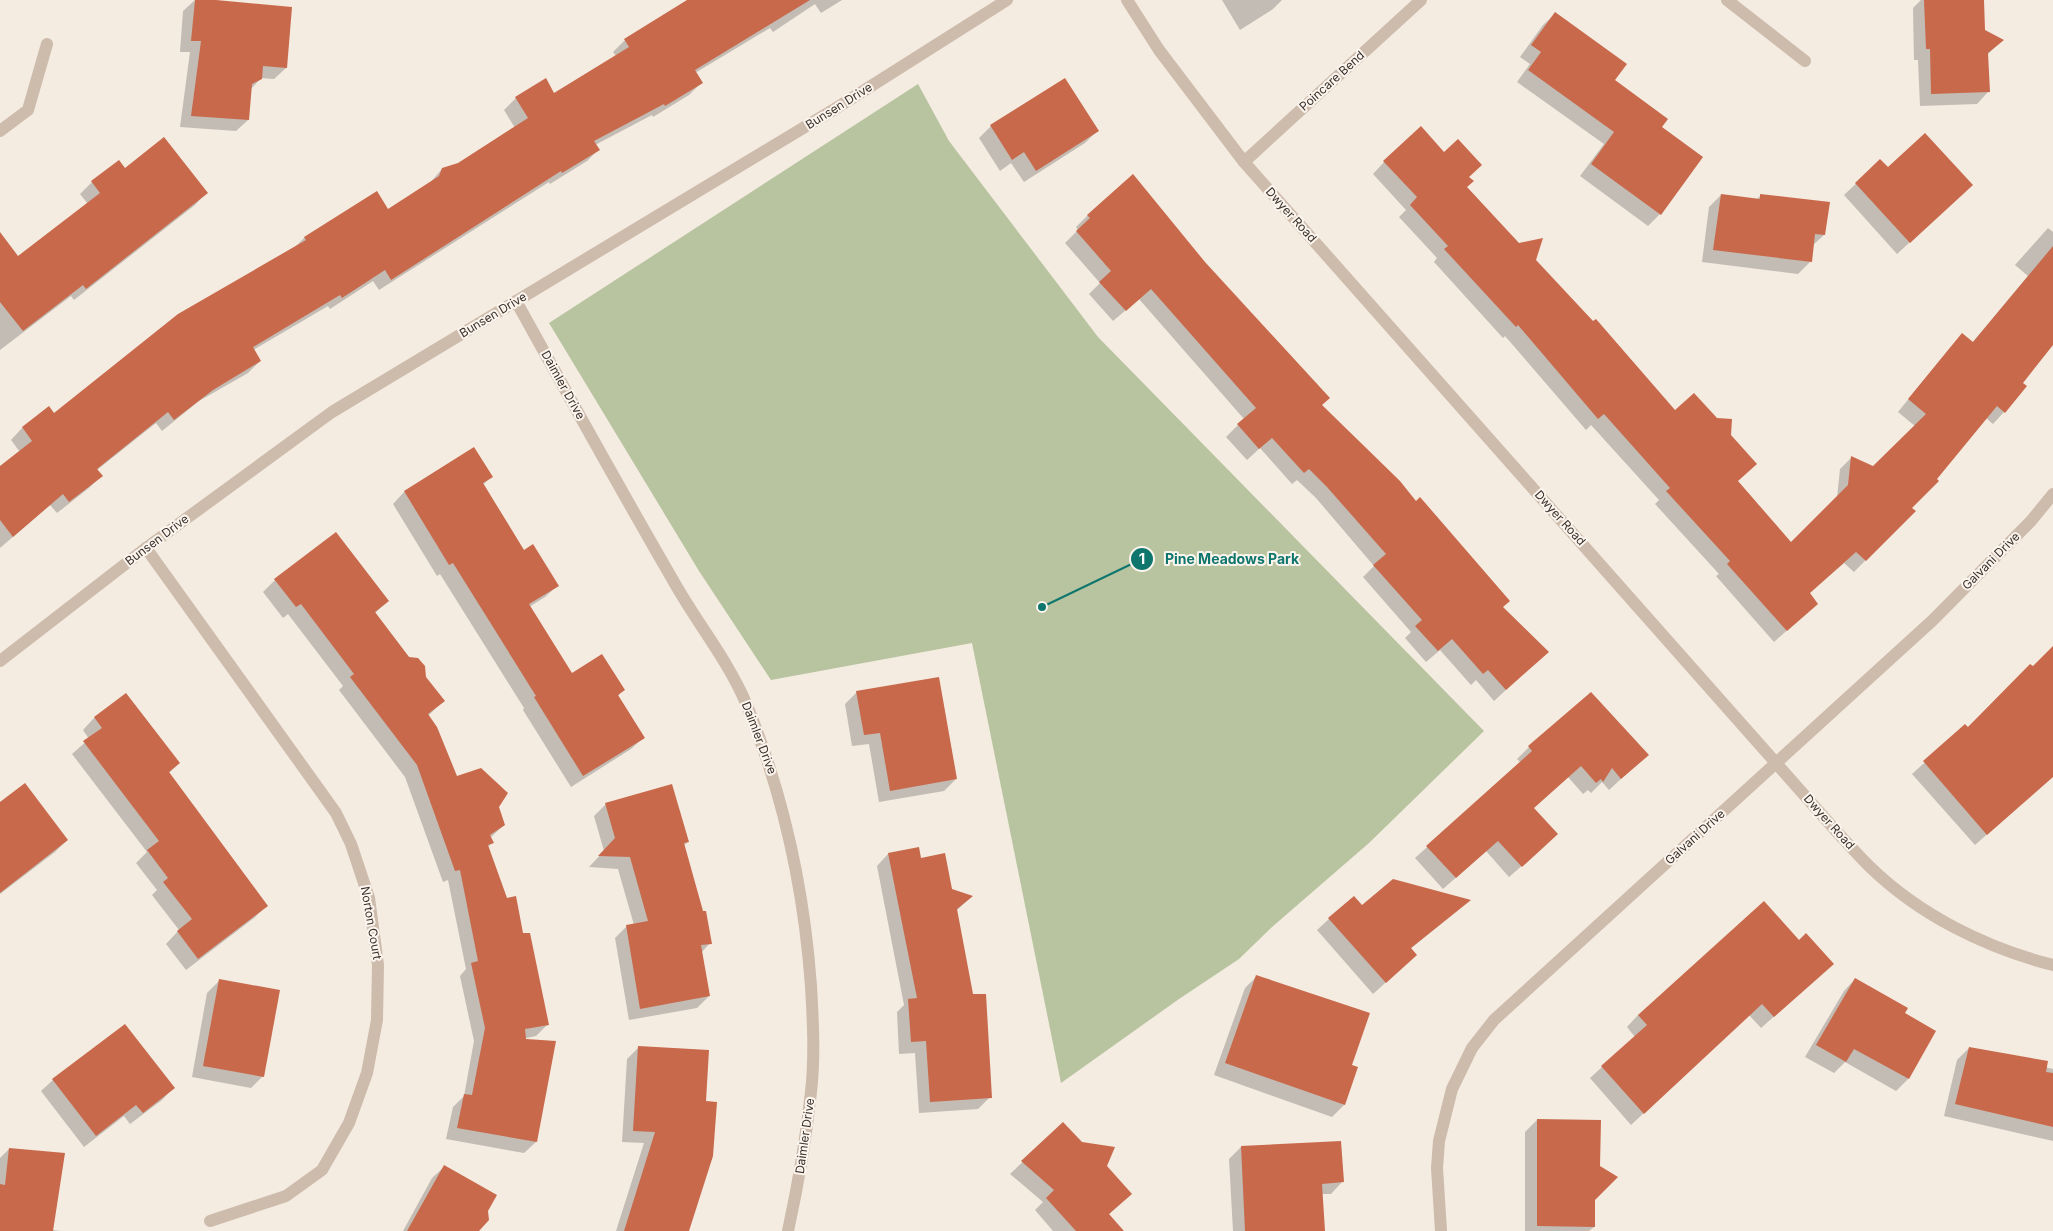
<svg xmlns="http://www.w3.org/2000/svg" width="2053" height="1231" font-family="Inter,sans-serif">
<style>
.green{fill:#b8c4a0}
.shadow{fill:#0003}
.building{fill:#c8694b}
.lines{fill:none;stroke-linecap:round;stroke-linejoin:round}
.street{stroke:#cdbbac;stroke-width:12}
.labels{text-anchor:middle;stroke-width:4;stroke-linejoin:round;paint-order:stroke}
.street-label{font-size:12px;fill:#3b302b;stroke:#fbf5ee}
.leader{fill:none;stroke:#0f766e;stroke-width:2}
.callout-dot{fill:#0f766e;stroke:#fbf5ee;stroke-width:2}
.mark-label{font-size:15px;text-anchor:middle;font-weight:bold;fill:#fff}
.callout-label{font-size:14px;text-anchor:middle;font-weight:bold;fill:#0f766e;stroke:#fbf5ee;stroke-width:4;stroke-linejoin:round;paint-order:stroke}
</style>
<rect width="100%" height="100%" fill="#f4ebe1"/>
<path class="green" d="M918,84L949,141L1098,337L1484,731L1369,843L1272,927L1239,959L1179,999L1061,1083L972,643L771,680L699,571L549,323Z"/>
<g class="shadow">
<path d="M195,0H202L286,68L274,79L261,78L250,90L248,120L236,131L180,127L190,52H180L183,11Z"/>
<path d="M690,0H842L821,13L815,4L773,32L770,28L695,73L701,83L689,95L653,117L652,115L595,145L598,150L587,161L550,184L549,182L379,290L373,281L330,309L328,306L253,350L260,361L248,373L199,401L162,431L156,423L97,470L101,476L89,488L57,513L50,505L0,548V467L20,452L11,440L22,428L49,408L54,414L295,247L304,238L376,193L388,211L429,184L442,169L458,165L515,128L504,110L516,98L554,95L616,56L613,52L625,40Z"/>
<path d="M1222,0H1282L1273,9L1240,30Z"/>
<path d="M1921,0H1983L1984,31L2001,41L1987,55L1988,92L1977,104L1920,106L1918,60H1914L1913,8Z"/>
<path d="M1555,14L1613,80L1661,127L1660,214L1648,226L1580,176L1604,144L1517,82L1530,64L1520,57L1543,25Z"/>
<path d="M991,126L1097,131L1085,143L1024,182L1011,163L1000,171L979,138Z"/>
<path d="M119,161L125,169L206,193L195,205L74,300L71,296L0,350V252L18,258L88,204L80,194L92,182Z"/>
<path d="M1880,161L1888,169L1959,197L1897,254L1844,195Z"/>
<path d="M1384,162L1468,177L1466,187L1675,412L1729,435L1737,481L1791,544L1837,498L1840,469L1851,458L1874,468L1915,426L1898,412L1951,347L1972,343L2028,276L2015,265L2048,228L2053,232V343L2021,384L2004,412L1993,424L1986,418L1910,508L1914,511L1854,572L1844,563L1808,594L1804,615L1774,642L1716,576L1719,574L1655,504L1659,500L1591,425L1586,430L1505,336L1503,338L1434,262L1437,258L1399,217L1406,210L1373,174Z"/>
<path d="M1133,176L1321,406L1501,608L1547,652L1494,701L1476,680L1471,685L1440,650L1426,662L1405,638L1411,632L1363,577L1374,566L1316,498L1297,480L1292,484L1260,448L1247,460L1226,437L1244,419L1139,299L1113,321L1089,294L1100,283L1065,243L1078,230L1076,227L1087,216Z"/>
<path d="M1721,195L1756,200L1761,195L1824,235L1812,246L1810,262L1798,274L1702,262L1709,207Z"/>
<path d="M474,449L491,477L483,485L524,551L557,586L545,597L529,607L572,675L623,690L618,696L643,738L631,749L571,787L523,710L524,708L440,574L437,576L393,504L404,492Z"/>
<path d="M335,534L388,601L375,613L443,701L428,716L456,778L497,807L504,825L490,838L492,843L488,847L507,899L522,935L547,1025L536,1036L522,1039L536,1142L524,1153L446,1139L453,1107L464,1096L474,1041L460,976L466,969L448,880L443,882L405,777L339,690L343,686L288,614L283,618L263,592L275,580Z"/>
<path d="M2053,648V747L2019,806L1975,845L1912,774L1965,726L1967,728Z"/>
<path d="M857,692L956,779L944,791L879,802L869,744L852,746L845,704Z"/>
<path d="M1591,693L1647,755L1609,790L1602,782L1591,793L1588,790L1583,794L1568,777L1533,808L1545,846L1509,877L1486,851L1443,889L1415,858L1521,763L1517,759L1529,747Z"/>
<path d="M126,694L179,763L168,774L266,906L254,918L186,970L166,944L179,930L152,895L157,890L136,863L147,852L72,754L89,739L83,730L94,718Z"/>
<path d="M0,804L67,840L55,852L0,894Z"/>
<path d="M606,804L688,842L683,846L710,943L701,953L709,996L697,1008L629,1020L615,938L627,926L634,925L618,869L589,867L604,851L594,816Z"/>
<path d="M888,854L951,890L971,897L956,911L990,1097L978,1109L919,1113L915,1053L899,1054L897,1012L904,1005L877,866Z"/>
<path d="M1469,901L1410,949L1416,955L1373,994L1317,930L1329,919L1362,907Z"/>
<path d="M1257,976L1350,1066L1357,1068L1344,1105L1332,1117L1214,1075L1245,988Z"/>
<path d="M1820,976L1761,1028L1749,1015L1631,1125L1590,1078L1635,1037L1627,1027L1638,1015Z"/>
<path d="M1855,979L1903,1014L1935,1031L1908,1079L1896,1091L1845,1062L1834,1073L1805,1057L1844,991Z"/>
<path d="M219,981L263,1076L251,1088L192,1077L207,993Z"/>
<path d="M639,1047L705,1102L688,1231H616L644,1143L622,1142L627,1059Z"/>
<path d="M1969,1048L2053,1069V1141L1944,1116L1957,1060Z"/>
<path d="M53,1080L173,1088L162,1100L130,1124L124,1116L84,1147L41,1091Z"/>
<path d="M1537,1120L1594,1200V1227L1589,1231H1525V1132Z"/>
<path d="M1063,1124L1130,1194L1108,1215L1106,1231H1053L1035,1210L1043,1202L1010,1174Z"/>
<path d="M1241,1147L1342,1182L1331,1194H1321L1323,1231H1233L1229,1159Z"/>
<path d="M9,1149L52,1230L61,1231H0V1158Z"/>
<path d="M444,1167L477,1231H403L432,1178Z"/>
</g>
<g class="building">
<path d="M195,0H216L292,7L287,68L263,66L262,79L252,84L249,120L191,116L201,41H191Z"/>
<path d="M687,0H810L695,70L703,83L665,106L664,104L594,141L600,150L562,173L561,171L391,280L385,270L342,298L340,295L253,347L261,361L213,390L174,420L168,412L97,469L103,476L69,502L63,494L13,537L0,520V466L32,441L22,427L49,406L54,413L178,314L306,240L304,237L377,191L388,209L439,176L442,168L458,163L528,118L515,97L546,78L554,93L629,47L624,39Z"/>
<path d="M1924,0H1984L1985,30L2004,40L1988,53L1990,92L1931,94L1930,49H1926Z"/>
<path d="M1555,12L1627,64L1615,80L1668,119L1662,127L1703,157L1661,215L1591,164L1614,132L1528,70L1541,52L1531,45Z"/>
<path d="M1065,78L1099,131L1036,171L1024,152L1012,160L990,125Z"/>
<path d="M1421,126L1444,152L1458,139L1482,165L1469,177L1474,181L1467,187L1519,243L1543,238L1536,260L1593,321L1596,319L1675,410L1694,393L1717,418L1732,419L1731,435L1757,464L1738,481L1791,542L1848,485L1851,456L1873,466L1926,414L1908,399L1962,333L1973,342L2053,246V345L2023,383L2027,386L2005,413L1997,406L1937,479L1939,481L1912,508L1916,511L1866,561L1856,552L1810,593L1818,604L1787,631L1727,564L1730,561L1666,491L1670,488L1604,414L1598,419L1518,325L1516,327L1444,249L1448,246L1410,205L1417,197L1383,161Z"/>
<path d="M1925,133L1973,185L1910,243L1855,183L1880,159L1888,167Z"/>
<path d="M164,137L208,193L86,289L83,285L23,331L0,302V232L18,256L100,193L91,181L119,160L125,168Z"/>
<path d="M1133,174L1205,262L1330,398L1322,405L1400,481L1416,501L1420,497L1510,601L1503,607L1549,652L1506,690L1488,670L1483,674L1452,639L1438,651L1415,626L1422,620L1373,565L1386,554L1327,487L1309,469L1304,473L1272,438L1259,449L1237,424L1256,408L1151,289L1126,311L1099,282L1111,271L1076,231L1090,218L1087,215Z"/>
<path d="M1721,194L1760,199V194L1830,202L1825,235L1815,234L1812,262L1713,250Z"/>
<path d="M474,447L493,477L483,483L524,550L533,544L559,586L529,604L572,673L602,654L625,690L618,695L645,738L583,776L534,697L536,696L453,563L449,565L404,491Z"/>
<path d="M336,532L389,601L375,612L409,657L418,658L425,666L426,677L445,701L428,714L437,727L457,776L481,768L508,793L499,807L505,825L490,835L494,843L488,845L507,898L516,896L523,933H530L549,1025L525,1029L526,1039L556,1041L537,1142L457,1128L464,1094L472,1095L485,1028L471,963L478,961L460,870L455,871L417,765L350,677L354,674L301,604L296,607L274,579Z"/>
<path d="M2053,646V777L1987,835L1923,761L1965,724L1968,727L2030,664L2033,666Z"/>
<path d="M939,677L957,779L890,791L880,733L864,735L856,691Z"/>
<path d="M1591,692L1649,755L1621,779L1612,768L1603,782L1601,779L1596,783L1581,766L1534,808L1558,834L1522,867L1498,841L1456,878L1426,846L1532,751L1528,746Z"/>
<path d="M126,693L180,763L169,772L268,906L198,959L177,931L192,919L163,882L168,878L147,850L159,841L83,741L102,728L94,717Z"/>
<path d="M25,783L68,840L0,893V802Z"/>
<path d="M672,784L689,842L684,843L703,911H706L712,944L701,945L710,996L640,1009L626,925L648,921L630,857L598,856L615,838L605,803Z"/>
<path d="M919,847L921,858L945,853L952,889L973,896L957,909L973,994H986L992,1098L930,1102L926,1041L911,1042L908,999L917,998L888,853Z"/>
<path d="M1393,879L1471,900L1411,948L1417,955L1386,983L1328,918L1354,896L1362,905Z"/>
<path d="M1764,901L1799,940L1806,933L1834,964L1774,1017L1762,1004L1644,1114L1601,1066L1647,1025L1638,1015Z"/>
<path d="M1256,975L1370,1013L1352,1065L1358,1067L1345,1105L1225,1063Z"/>
<path d="M1855,978L1908,1008L1905,1013L1936,1031L1909,1079L1854,1049L1846,1062L1816,1045Z"/>
<path d="M219,979L280,990L264,1077L203,1066Z"/>
<path d="M125,1024L175,1088L143,1113L136,1105L96,1136L52,1079Z"/>
<path d="M638,1046L709,1050L706,1101L717,1102L713,1156L689,1231H624L655,1132L633,1131Z"/>
<path d="M1969,1047L2048,1061L2046,1072L2053,1073V1127L1955,1104Z"/>
<path d="M1537,1119L1601,1120L1600,1166L1618,1177L1595,1200V1227L1537,1226Z"/>
<path d="M1063,1122L1082,1142L1115,1147L1107,1166L1132,1194L1109,1214L1124,1231H1076L1046,1198L1054,1190L1021,1161Z"/>
<path d="M1341,1141L1344,1182L1322,1184L1325,1231H1245L1241,1146Z"/>
<path d="M9,1148L65,1153L53,1231H0V1184L5,1185Z"/>
<path d="M444,1165L497,1195L488,1211L489,1220L479,1231H407Z"/>
</g>
<g class="lines">
<g class="street">
<path d="M1127,0L1159,50L1244,162L1837,832C1848,844 1858,855 1869,866C1919,915 1986,948 2053,965"/>
<path d="M1727,0L1805,61"/>
<path d="M0,131L28,110L47,44"/>
<path d="M1244,162L1421,0"/>
<path d="M516,301C568,395 620,489 674,582C697,623 727,659 746,703C783,793 804,889 811,986C813,1021 815,1057 811,1092C806,1139 798,1185 788,1231"/>
<path d="M146,548L336,813L351,844L369,898L378,965L377,1020L367,1073L349,1123L322,1170L286,1196L210,1221"/>
<path d="M0,661L146,548L332,412L838,107L1007,0"/>
<path d="M1441,1231L1437,1168L1439,1141L1452,1089L1472,1048L1494,1020L1933,620L2031,521L2053,494"/>
</g>
</g>
<g class="labels">
<g class="street-label">
<text transform="translate(1332 81) rotate(-42)" y="4">Poincare Bend</text>
<text transform="translate(839 106) rotate(-32)" y="4">Bunsen Drive</text>
<text transform="translate(1291 215) rotate(48)" y="4">Dwyer Road</text>
<text transform="translate(493 315) rotate(-31)" y="4">Bunsen Drive</text>
<text transform="translate(563 385) rotate(61)" y="4">Daimler Drive</text>
<text transform="translate(1560 518) rotate(48)" y="4">Dwyer Road</text>
<text transform="translate(157 540) rotate(-37)" y="4">Bunsen Drive</text>
<text transform="translate(1991 561) rotate(-45)" y="4">Galvani Drive</text>
<text transform="translate(759 738) rotate(69)" y="4">Daimler Drive</text>
<text transform="translate(1829 822) rotate(48)" y="4">Dwyer Road</text>
<text transform="translate(1695 837) rotate(-42)" y="4">Galvani Drive</text>
<text transform="translate(371 923) rotate(80)" y="4">Norton Court</text>
<text transform="translate(805 1136) rotate(-82)" y="4">Daimler Drive</text>
</g>
</g>
<path class="leader" d="M1042 607L1142 559"/>
<g class="callout-dot">
<circle cx="1042" cy="607" r="5"/>
<circle cx="1142" cy="559" r="12"/>
</g>
<g class="mark-label">
<text x="1142" y="564">1</text>
</g>
<g class="callout-label">
<text x="1232" y="564">Pine Meadows Park</text>
</g>
</svg>
